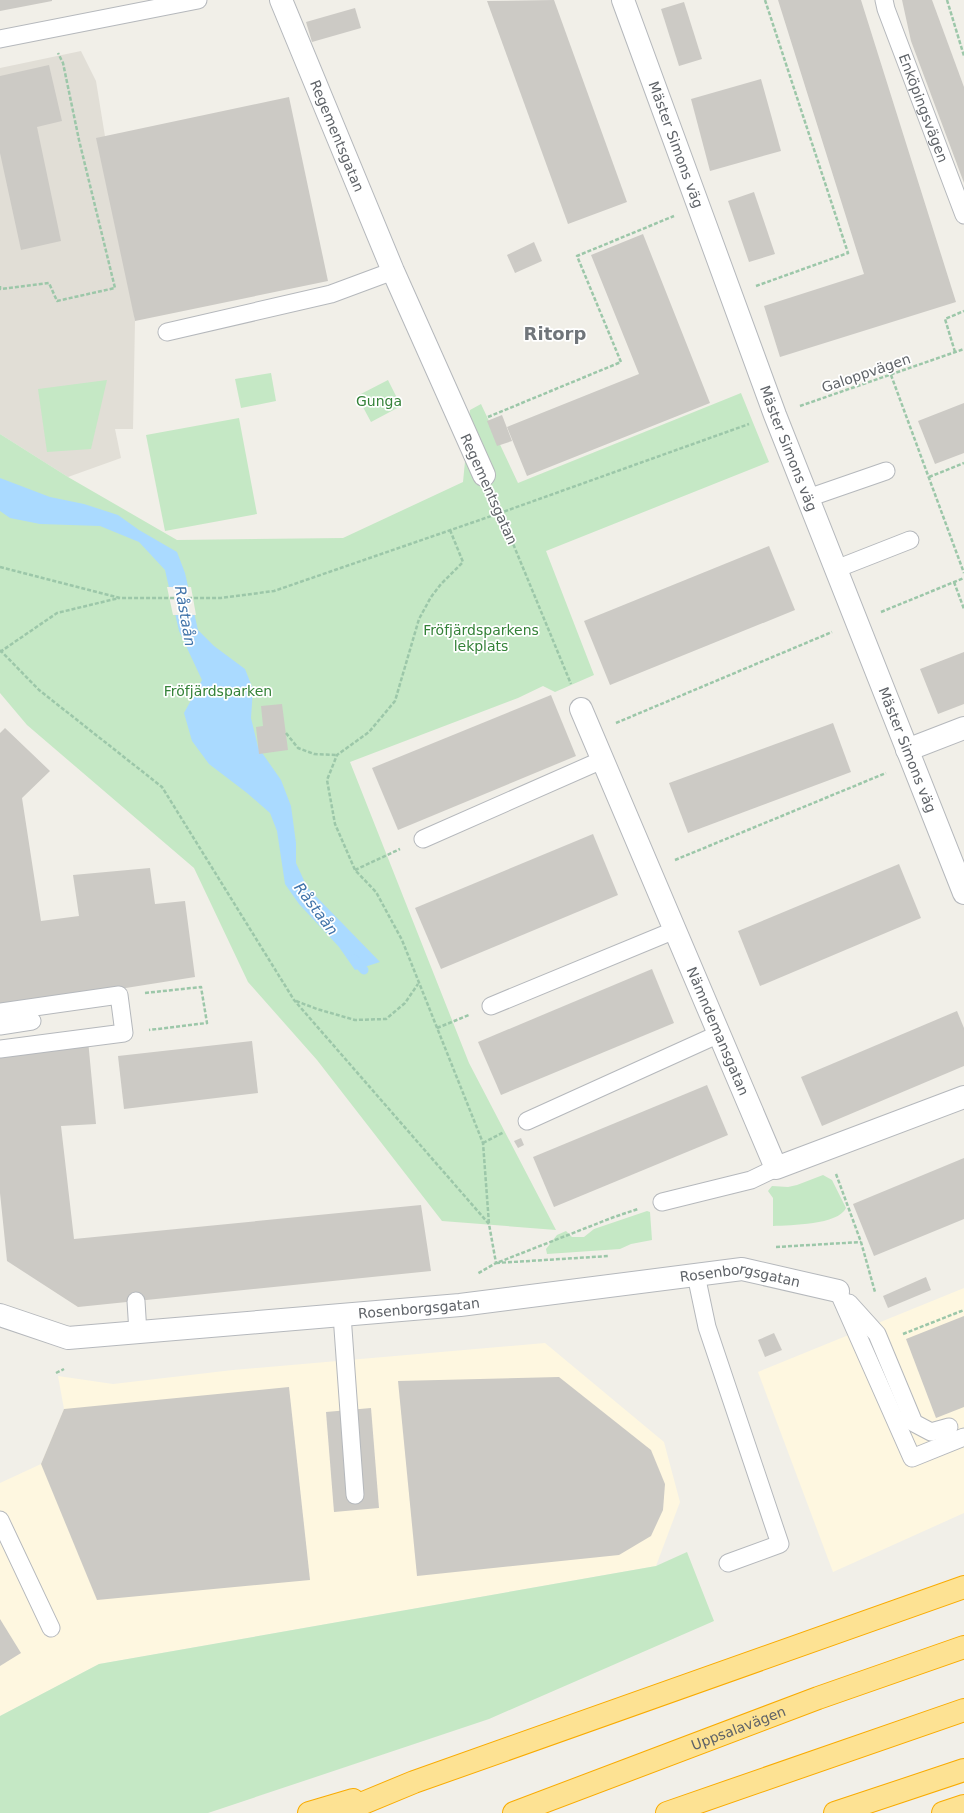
<svg xmlns="http://www.w3.org/2000/svg" width="964" height="1813" font-family="'DejaVu Sans',sans-serif">
<style>
.commercial{fill:#fef7e0}
.education{fill:#e1ded6}
.green{fill:#c5e8c5}
.water{fill:#aadaff}
.pier{fill:#f1efe8}
.lines{fill:none;stroke-linecap:round;stroke-linejoin:round}
.stream{stroke:#aadaff;stroke-width:9}
.building{fill:#cccac5}
.service-casing{stroke:#b5b8bc;stroke-width:19}
.minor-casing{stroke:#b5b8bc;stroke-width:24}
.motorway-casing{stroke:#f9ab00;stroke-width:24}
.path{stroke:#9cc7a9;stroke-width:2.5;stroke-dasharray:4 2;stroke-linecap:butt}
.service{stroke:#fff;stroke-width:17}
.minor{stroke:#fff;stroke-width:22}
.motorway{stroke:#fde293;stroke-width:22}
.labels{text-anchor:middle;stroke-width:3.5;stroke-linejoin:round;paint-order:stroke}
.street-label{font-size:14px;fill:#5f6368;stroke:#fff}
.park-label{font-size:14px;fill:#348238;stroke:#fff}
.water-label{font-size:15px;font-style:italic;fill:#4174aa;stroke:#fff}
.district-label{font-size:18px;font-weight:bold;fill:#70757a;stroke:#fff}
</style>
<rect width="100%" height="100%" fill="#f1efe8"/>
<g class="commercial">
<path d="M964,1288V1513L833,1572L758,1372Z"/>
<path d="M545,1343L664,1442L680,1502L656,1566L99,1664L0,1716V1483L41,1464L64,1409L58,1376L113,1384L233,1370Z"/>
</g>
<path class="education" d="M81,51L96,81L135,321L133,429H115L121,458L68,477L0,434V68Z"/>
<g class="green">
<path d="M271,373L276,401L241,408L235,379Z"/>
<path d="M107,380L91,449L47,452L38,389Z"/>
<path d="M388,380L401,406L371,422L357,396Z"/>
<path d="M741,393L769,462L546,551L594,675L555,692L543,686L518,698L350,762L469,1063L556,1230L442,1221L317,1060L248,982L194,868L27,725L0,693V434L68,477L177,540L343,538L463,482L470,410L481,404L518,483Z"/>
<path d="M239,418L257,514L165,531L146,435Z"/>
<path d="M823,1175L832,1180L846,1208C838,1225 791,1225 773,1226V1198L768,1191L772,1186L788,1187L797,1185Z"/>
<path d="M647,1211L650,1212L652,1240L631,1244L620,1249L547,1254L546,1249L557,1235L566,1231L572,1237H584L594,1229Z"/>
<path d="M687,1552L714,1621L489,1719L208,1813H0V1716L99,1664L656,1566Z"/>
</g>
<path class="water" d="M0,478L50,497L84,504L118,515L139,530L177,552L185,573L198,630L214,646L245,669L253,689L251,718L258,747L281,780L291,806L296,843V863L307,887L380,962L355,970L339,947L299,904L285,884L277,831L270,813L247,793L209,764L192,741L184,713L202,680L179,631L165,570L139,542L100,526L40,524L10,518L0,511Z"/>
<path class="pier" d="M167,587H191L196,615H173Z"/>
<g class="lines">
<path class="stream" d="M354,959L364,970"/>
</g>
<g class="building">
<path d="M0,0H52V1L0,11Z"/>
<path d="M554,0L627,202L568,224L487,1Z"/>
<path d="M778,0H861L956,302L780,357L764,306L864,274Z"/>
<path d="M902,0H932L964,87V183L911,41Z"/>
<path d="M684,2L702,59L679,66L661,9Z"/>
<path d="M355,8L361,28L312,42L306,22Z"/>
<path d="M49,65L62,121L37,127L61,241L21,250L0,153V76Z"/>
<path d="M761,79L781,151L710,171L691,99Z"/>
<path d="M289,97L328,281L135,321L96,138Z"/>
<path d="M754,192L775,254L749,262L728,201Z"/>
<path d="M643,234L710,403L527,476L507,427L639,374L591,255Z"/>
<path d="M534,242L542,261L515,273L507,255Z"/>
<path d="M964,403V453L935,464L918,421Z"/>
<path d="M502,415L512,441L497,446L487,421Z"/>
<path d="M769,546L795,610L610,685L584,621Z"/>
<path d="M964,652V704L938,714L920,669Z"/>
<path d="M551,695L576,756L398,830L372,768Z"/>
<path d="M282,704L288,750L259,754L256,727L263,726L261,706Z"/>
<path d="M833,723L851,772L688,833L669,783Z"/>
<path d="M5,728L50,771L22,798L41,921L79,916L73,875L150,868L155,904L185,901L195,977L0,1008V733Z"/>
<path d="M593,834L618,895L441,969L415,908Z"/>
<path d="M899,864L921,918L760,986L738,931Z"/>
<path d="M652,969L674,1023L501,1095L478,1042Z"/>
<path d="M957,1011L964,1028V1066L822,1126L801,1077Z"/>
<path d="M88,1040L96,1124L61,1126L74,1239L421,1205L431,1271L78,1307L7,1261L0,1193V1057Z"/>
<path d="M252,1041L258,1093L124,1109L118,1056Z"/>
<path d="M707,1085L728,1135L554,1207L533,1157Z"/>
<path d="M521,1138L524,1145L518,1148L514,1141Z"/>
<path d="M964,1158V1219L874,1256L853,1204Z"/>
<path d="M926,1277L931,1290L888,1308L883,1296Z"/>
<path d="M964,1316V1407L936,1418L906,1339Z"/>
<path d="M774,1333L782,1350L765,1357L758,1340Z"/>
<path d="M559,1377L651,1450L665,1484L663,1510L651,1536L619,1555L417,1576L398,1381Z"/>
<path d="M289,1387L310,1580L97,1600L41,1464L64,1409Z"/>
<path d="M371,1408L379,1508L334,1512L326,1412Z"/>
<path d="M0,1619L21,1653L0,1666Z"/>
</g>
<g class="lines">
<defs>
<g id="service">
<path id="s1" d="M884,0L886,9L964,215"/>
<path d="M0,39L198,0"/>
<path d="M167,332L331,294L393,271"/>
<path d="M808,498L886,471"/>
<path d="M836,569L910,540"/>
<path d="M423,839L602,760"/>
<path d="M491,1006L675,930"/>
<path d="M0,1012L119,995L124,1033L0,1049"/>
<path d="M0,1026L32,1021"/>
<path d="M527,1121L719,1034"/>
<path d="M662,1202L751,1180L776,1168"/>
<path d="M696,1275L707,1327L780,1544L728,1563"/>
<path d="M838,1291L912,1458L964,1437"/>
<path d="M136,1301L138,1333"/>
<path d="M849,1303L877,1334L914,1423L931,1432L949,1427"/>
<path d="M342,1315L355,1495"/>
<path d="M0,1520L51,1628"/>
</g>
<g id="minor">
<path id="s2" d="M281,0L393,271L484,475"/>
<path id="s3" d="M623,0L775,415L964,893"/>
<path id="s4" d="M581,709L776,1168L964,1097"/>
<path d="M907,750L964,728"/>
<path id="s5" d="M0,1315L68,1338L460,1305L742,1269L838,1291"/>
</g>
<g id="motorway">
<path d="M309,1813L353,1800"/>
<path d="M339,1813L414,1782L964,1587"/>
<path id="s6" d="M514,1813L818,1698L964,1647"/>
<path d="M667,1813L964,1710"/>
<path d="M835,1813L964,1770"/>
<path d="M943,1813L964,1806"/>
</g>
</defs>
<use href="#service" class="service-casing"/>
<use href="#minor" class="minor-casing"/>
<use href="#motorway" class="motorway-casing"/>
<g class="path">
<path d="M947,0L964,56"/>
<path d="M0,286V289L49,283L57,301L115,288L79,140L63,63L58,53"/>
<path d="M756,286L848,253L765,0"/>
<path d="M955,352L945,319L964,311"/>
<path d="M891,375L964,573"/>
<path d="M800,406L964,349"/>
<path d="M488,417L621,362L577,256L674,216"/>
<path d="M929,477L964,463"/>
<path d="M495,500L571,684"/>
<path d="M450,530L463,562L441,584L431,597L419,619L395,701L369,732L337,755L327,780L335,824L355,870L376,892L402,940L483,1143L489,1224"/>
<path d="M0,567L120,598H221L274,591L500,513L749,424"/>
<path d="M954,582L964,609"/>
<path d="M881,612L964,578"/>
<path d="M0,650L39,690L162,787L294,1000L489,1224L496,1263L477,1274"/>
<path d="M0,652L57,613L119,598"/>
<path d="M616,723L832,632"/>
<path d="M286,733L298,748L314,754L337,755"/>
<path d="M675,860L886,773"/>
<path d="M355,870L400,849"/>
<path d="M145,993L201,987L207,1023L149,1030"/>
<path d="M296,1001L317,1009L355,1020L386,1019L405,1003L418,984"/>
<path d="M437,1028L469,1015"/>
<path d="M483,1143L504,1132"/>
<path d="M836,1174L861,1242L875,1292"/>
<path d="M776,1247L861,1242"/>
<path d="M499,1262L614,1217L638,1209"/>
<path d="M496,1263L608,1256"/>
<path d="M903,1334L964,1310"/>
<path d="M56,1373L64,1369"/>
</g>
<use href="#service" class="service"/>
<use href="#minor" class="minor"/>
<use href="#motorway" class="motorway"/>
</g>
<g class="labels">
<g class="street-label">
<text dy="5" stroke="none"><textPath href="#s1" startOffset="115">Enköpingsvägen</textPath></text>
<text dy="5" stroke="none"><textPath href="#s2" startOffset="147">Regementsgatan</textPath></text>
<text dy="5" stroke="none"><textPath href="#s3" startOffset="154">Mäster Simons väg</textPath></text>
<text transform="translate(866 373) rotate(-19)" y="5">Galoppvägen</text>
<text dy="5" stroke="none"><textPath href="#s3" startOffset="478">Mäster Simons väg</textPath></text>
<text transform="translate(489 489) rotate(66)" y="5">Regementsgatan</text>
<text dy="5" stroke="none"><textPath href="#s3" startOffset="802">Mäster Simons väg</textPath></text>
<text dy="5" stroke="none"><textPath href="#s4" startOffset="350">Nämndemansgatan</textPath></text>
<text dy="5" stroke="none"><textPath href="#s5" startOffset="748">Rosenborgsgatan</textPath></text>
<text dy="5" stroke="none"><textPath href="#s5" startOffset="424">Rosenborgsgatan</textPath></text>
<text dy="5" stroke="none"><textPath href="#s6" startOffset="240">Uppsalavägen</textPath></text>
</g>
<g class="park-label">
<text x="379" y="406">Gunga</text>
<text x="481" y="635">Fröfjärdsparkens<tspan x="481" dy="16">lekplats</tspan></text>
<text x="218" y="696">Fröfjärdsparken</text>
</g>
<g class="water-label">
<text transform="translate(185 616) rotate(80)" y="5">Råstaån</text>
<text transform="translate(316 909) rotate(53)" y="5">Råstaån</text>
</g>
<g class="district-label">
<text x="555" y="340">Ritorp</text>
</g>
</g>
</svg>
